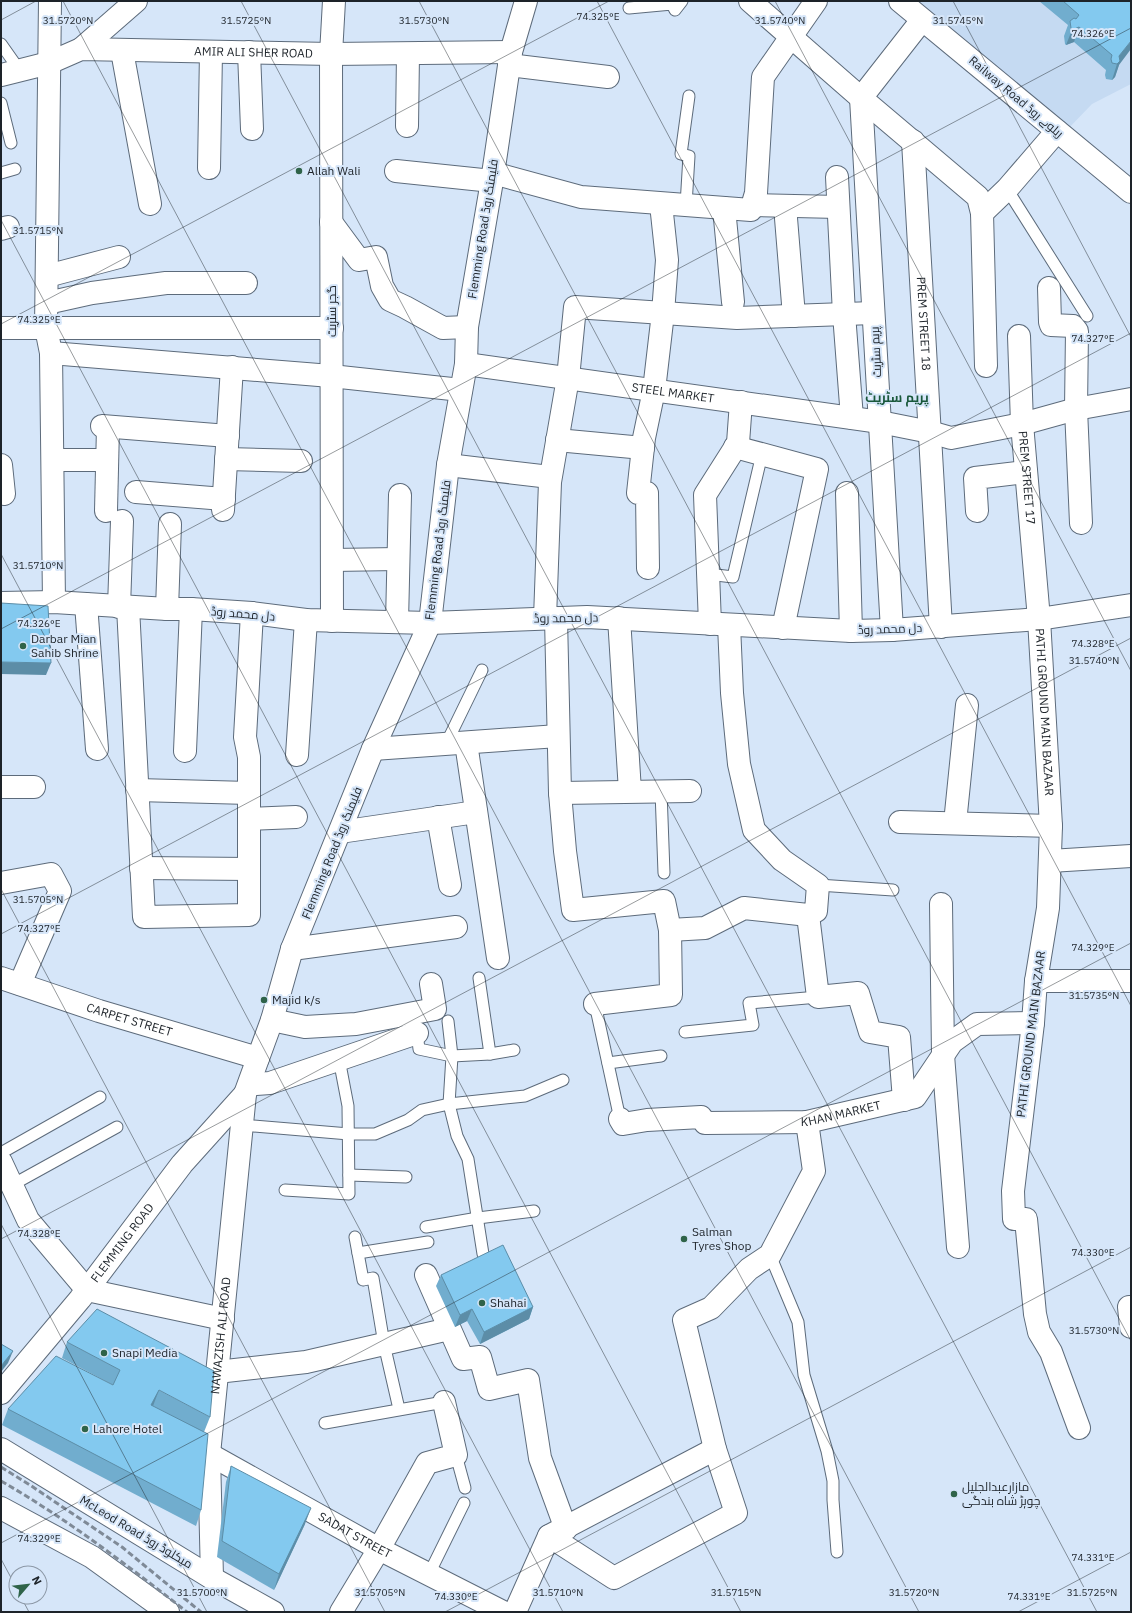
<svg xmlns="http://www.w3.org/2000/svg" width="1132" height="1613" font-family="'IBM Plex Sans',Cairo,sans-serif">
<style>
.built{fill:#c5daf2}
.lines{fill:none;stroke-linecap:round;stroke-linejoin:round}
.lane-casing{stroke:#5d6b7b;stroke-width:13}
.street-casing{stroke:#5d6b7b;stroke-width:24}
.secondary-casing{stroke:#5d6b7b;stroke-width:24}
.lane{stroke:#fff;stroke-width:11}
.street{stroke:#fff;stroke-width:22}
.secondary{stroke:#fff;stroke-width:22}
.rail{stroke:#7f8a97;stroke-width:3;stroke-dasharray:6 3;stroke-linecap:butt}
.wall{fill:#71adce}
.shaded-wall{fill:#5c8da7}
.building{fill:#83c9ef;stroke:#5c8da7}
.ticks{fill:none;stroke:#1d2329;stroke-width:1;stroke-opacity:0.45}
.poi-dot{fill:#2f6349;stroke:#d6e6f9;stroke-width:1.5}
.labels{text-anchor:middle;stroke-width:4;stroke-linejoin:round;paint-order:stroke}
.street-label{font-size:12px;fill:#1d2329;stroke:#d6e6f9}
.poi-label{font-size:12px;fill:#1d2329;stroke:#d6e6f9;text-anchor:start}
.neighbourhood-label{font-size:13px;font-weight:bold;fill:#19583b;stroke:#d6e6f9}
.ticks-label{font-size:10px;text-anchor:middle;fill:#1d2329;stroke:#d6e6f9;stroke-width:4;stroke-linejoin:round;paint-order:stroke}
</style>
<rect width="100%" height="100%" fill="#d6e6f9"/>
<path class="built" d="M904,1H1131V84L1092,104L1066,131Z"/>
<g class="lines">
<defs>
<g id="lane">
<path d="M629,8L672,4L675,10L682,1"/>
<path d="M1,44L20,71"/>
<path d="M1,103L11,143"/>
<path d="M1,173L15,169"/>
<path d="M1007,189L1087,316"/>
<path d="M686,205L689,156L681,154L689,96"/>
<path d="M708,574L733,577L762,454"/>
<path d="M446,744L482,670"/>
<path d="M661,791L664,873"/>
<path d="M818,885L893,890"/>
<path d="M479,978L490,1054"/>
<path d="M595,1004L620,1119"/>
<path d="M448,1021L452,1056L449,1104L457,1136L468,1159L483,1254"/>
<path d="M685,1032L753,1025L749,1003L818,997"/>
<path d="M417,1033L419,1049L452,1056L490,1054L514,1050"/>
<path d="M608,1063L661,1056"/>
<path d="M242,1125L349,1134H375L408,1120L422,1110L449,1104L525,1096L563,1080"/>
<path d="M1,1153L100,1097"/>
<path d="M349,1175L406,1177"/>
<path d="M12,1185L117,1127"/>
<path d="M285,1190L349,1194L348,1106L339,1059"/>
<path d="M426,1227L478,1218L534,1211"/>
<path d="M355,1237L363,1280L373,1278L384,1344L399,1409"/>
<path d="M358,1253L428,1242"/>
<path d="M770,1255L798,1322L804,1375L827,1451L833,1481V1500L837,1552"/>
<path d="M325,1423L444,1402"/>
<path d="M456,1455L465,1488"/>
<path d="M429,1574L464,1503"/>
</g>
<g id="street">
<path d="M50,1L46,328L51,353L54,602"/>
<path d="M750,1L861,98L978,197L982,213L986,366"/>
<path d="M81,49L136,1"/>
<path d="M122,51L150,204"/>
<path d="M249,52L252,129"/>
<path d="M509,65L608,77"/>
<path id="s1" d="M1,75L49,63L81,49L331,54L511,52"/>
<path d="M407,126L408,54"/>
<path id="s2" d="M913,141L941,627"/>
<path d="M209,168L211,52"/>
<path d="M396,171L492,181"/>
<path d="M493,173L581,197L751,210L756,193L763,77L816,1"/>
<path d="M837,177L844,314L852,418"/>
<path d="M753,205L838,207"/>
<path d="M785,206L794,316"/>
<path d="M724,208L733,302"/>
<path d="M982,213L1007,189L1057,131"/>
<path d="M331,222L359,260L376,257L382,286L390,300L405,307L443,328L467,327"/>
<path d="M1,229L8,227"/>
<path d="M47,276L119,257"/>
<path d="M1049,288L1050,322L1051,325L1073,326L1077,331L1076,409L1081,523"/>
<path d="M47,303L92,293L166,283H246"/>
<path d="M1,328H332"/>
<path id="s3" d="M1019,336L1022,424L1039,619L1051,826L1048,908L1036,981L1033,1023L1013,1191L1014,1219H1026L1035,1314L1039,1332L1051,1352L1079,1428"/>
<path d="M51,353L331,376L461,390"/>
<path id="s4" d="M466,364L880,422L930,432L951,438L1022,424L1076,409L1131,399"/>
<path d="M102,426L228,436"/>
<path d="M557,440L643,448"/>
<path d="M735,447L817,469L783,628"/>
<path d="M226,459L301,461"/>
<path d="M53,460H107"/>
<path d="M1,465L4,494"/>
<path d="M448,465L550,477"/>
<path d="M136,492L224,499"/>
<path d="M847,493L851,631"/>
<path d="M223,510L232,367"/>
<path d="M106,511L108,427"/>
<path d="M977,511L975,478L1026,472"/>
<path d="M332,560L398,559"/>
<path d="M648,568L647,493H638L644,438L654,390L663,313L667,260L661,204"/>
<path d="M86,604L97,749"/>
<path d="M119,607L122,521"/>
<path d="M128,607L144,917L249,915V757L245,737L252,613"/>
<path d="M167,609L170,524"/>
<path d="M545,618L550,482L568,378L575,307L737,318L873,313"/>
<path d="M556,618L560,793L565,851L573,910L664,901L670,930L705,928L744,908L808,915L816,911L818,885L782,860L754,830L739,764L732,693L729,625"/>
<path d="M619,618L630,791"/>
<path d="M332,621L331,54L334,1"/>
<path d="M397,622L400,495"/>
<path d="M710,624L705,495L738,443L741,402"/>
<path d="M892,630L861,98L922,20"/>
<path d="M466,743L498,958"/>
<path d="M373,749L558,736"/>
<path d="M185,751L191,609"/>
<path d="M297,755L306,620"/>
<path d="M1,787H34"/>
<path d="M137,790L249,793"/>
<path d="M560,793L690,791"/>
<path d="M438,817L450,885"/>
<path d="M249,819L296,817"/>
<path d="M900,822L1051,826"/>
<path d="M955,823L967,705"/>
<path d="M340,832L476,812"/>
<path d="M1050,861L1131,856"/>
<path d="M141,868L249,869"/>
<path d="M1,883L51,874L60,891L20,984"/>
<path d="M941,904L943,1055L958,1247"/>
<path d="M808,915L818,997L858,993L870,1032L899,1037L904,1100"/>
<path d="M292,949L456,927"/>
<path id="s5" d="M1,978L99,1011L258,1058"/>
<path d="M1036,981H1131"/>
<path d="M595,1004L671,995L670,930"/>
<path d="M272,1020L305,1027L356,1024L435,1009L431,984"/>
<path d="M250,1082L256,1084L270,1083L417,1033"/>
<path id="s6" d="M620,1119L623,1124L647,1120L701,1117L705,1123L807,1122L915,1097L952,1042L977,1024L1033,1023"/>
<path d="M1,1162L28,1220L87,1290L223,1319"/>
<path d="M426,1275L463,1359L480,1357L489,1389L528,1380L540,1458L566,1529"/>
<path d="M1131,1307H1129L1131,1327"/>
<path d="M217,1372L306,1362L449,1329"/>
<path id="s7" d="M209,1454L379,1549L503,1612"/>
<path d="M549,1536L614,1578L736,1513L715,1449L684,1320L711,1308L749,1269L770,1255L814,1171L807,1122"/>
<path d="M341,1612L379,1549L427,1463L456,1455L444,1402"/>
<path d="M515,1612L549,1536L715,1449"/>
</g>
<g id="secondary">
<path d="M900,1L1131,192"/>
<path d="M1,603L54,602L167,609H191L252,613L306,620L430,623L587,617L851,631L892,630L1039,619L1131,605"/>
<path id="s8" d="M1,1393L80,1299L182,1164L245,1094"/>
<path d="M1,1449L212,1578L273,1612"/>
<path d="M1,1508L92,1557L168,1612"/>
<path id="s9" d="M212,1578L209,1454L245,1094L272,1020L292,949L373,749L430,623L448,465L466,364L467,327L492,181L511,52L526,1"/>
</g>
</defs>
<use href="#lane" class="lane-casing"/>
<use href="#street" class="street-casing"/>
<use href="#secondary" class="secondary-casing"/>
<use href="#lane" class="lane"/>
<use href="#street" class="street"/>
<use href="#secondary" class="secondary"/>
<g class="rail">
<path d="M1,1467L30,1485L122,1547L201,1612"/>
<path d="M1,1481C67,1519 127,1565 187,1612"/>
</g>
</g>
<g class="wall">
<path d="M1039,1H1131L1119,65L1115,77L1112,80L1106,79L1105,75L1106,70L1074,42L1066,45L1065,44L1064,36L1068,25Z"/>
<path d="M441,1275L533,1307L529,1319L480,1344L467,1321L455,1327L436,1286Z"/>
<path d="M67,1342L210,1417L204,1432L201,1510L196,1526L2,1425L8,1409L113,1385L62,1358Z"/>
<path d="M231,1466L305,1524L274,1590L217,1557L226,1482Z"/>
</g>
<g class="shaded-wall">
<path d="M1079,27L1074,42L1066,45L1072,30Z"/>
<path d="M1131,41V49L1119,65L1115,77L1112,80L1117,64L1119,56Z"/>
<path d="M1,662L51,663L46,675L1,674Z"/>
<path d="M533,1307L529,1319L480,1344L484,1332Z"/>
<path d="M472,1309L467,1321L455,1327L460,1315Z"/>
<path d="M13,1351L8,1363L1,1372V1366Z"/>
<path d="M159,1390L153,1406L151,1405Z"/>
<path d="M311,1508L305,1524L274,1590L279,1574Z"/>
</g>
<g class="building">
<path d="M1063,1H1131V41L1119,56L1120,61L1117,64L1112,63L1111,59L1112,55L1079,27L1072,30L1071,28L1070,21L1074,18L1076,19L1079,15Z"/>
<path d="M1,603L48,606L51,663L1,662Z"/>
<path d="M503,1245L533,1307L484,1332L472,1309L460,1315L441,1275Z"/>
<path d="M97,1309L214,1371L210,1417L159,1390L151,1405L208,1434L201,1510L8,1409L56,1356L113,1385L120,1370L67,1342Z"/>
<path d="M1,1344L13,1351L1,1366Z"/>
<path d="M231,1466L311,1508L279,1574L222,1541Z"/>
</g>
<path class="ticks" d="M63,1L919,1612M241,1L1097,1612M419,1L1131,1341M597,1L1131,1006M775,1L1131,671M953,1L1131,337M1131,1V2M1,20L36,1M1,220L741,1612M1,324L609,1M1,554L563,1612M1,629L1131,28M1,889L385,1612M1,934L1131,333M1,1224L207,1612M1,1239L1131,638M1,1543L1131,943M1,1559L16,1587M21,1597L29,1612M445,1612L1131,1247M1018,1612L1131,1552"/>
<g class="poi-dot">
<circle cx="299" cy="171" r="4"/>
<circle cx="23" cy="646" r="4"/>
<circle cx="264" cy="1000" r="4"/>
<circle cx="684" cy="1239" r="4"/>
<circle cx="482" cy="1303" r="4"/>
<circle cx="104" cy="1353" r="4"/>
<circle cx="85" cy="1429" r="4"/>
<circle cx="954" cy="1494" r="4"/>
</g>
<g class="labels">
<g class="street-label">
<text dy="4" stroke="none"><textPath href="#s1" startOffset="257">AMIR ALI SHER ROAD</textPath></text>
<text transform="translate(1016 97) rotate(40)" y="4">Railway Road ریلوے روڈ</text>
<text transform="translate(483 229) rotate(-81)" y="4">Flemming Road فلیمنگ روڈ</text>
<text transform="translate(332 311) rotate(-90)" y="4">گجر سٹریٹ</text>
<text dy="4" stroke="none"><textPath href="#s2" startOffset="183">PREM STREET 18</textPath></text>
<text transform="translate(876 352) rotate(-93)" y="4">پریم سٹریٹ</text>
<text dy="4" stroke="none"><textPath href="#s4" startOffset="209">STEEL MARKET</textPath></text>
<text dy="4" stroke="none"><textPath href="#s3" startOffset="142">PREM STREET 17</textPath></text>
<text transform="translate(438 550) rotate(-83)" y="4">Flemming Road فلیمنگ روڈ</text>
<text transform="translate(243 614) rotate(5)" y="4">دل محمد روڈ</text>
<text transform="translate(566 618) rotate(-1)" y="4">دل محمد روڈ</text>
<text transform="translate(890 629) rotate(-2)" y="4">دل محمد روڈ</text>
<text dy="4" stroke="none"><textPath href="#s3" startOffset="377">PATHI GROUND MAIN BAZAAR</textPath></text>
<text transform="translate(332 853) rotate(-68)" y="4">Flemming Road فلیمنگ روڈ</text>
<text dy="4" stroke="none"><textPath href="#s5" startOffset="135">CARPET STREET</textPath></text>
<text transform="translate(1031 1034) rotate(-83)" y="4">PATHI GROUND MAIN BAZAAR</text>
<text dy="4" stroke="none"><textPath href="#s6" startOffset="228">KHAN MARKET</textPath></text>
<text dy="4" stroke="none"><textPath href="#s8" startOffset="193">FLEMMING ROAD</textPath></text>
<text dy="4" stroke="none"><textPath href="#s9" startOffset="243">NAWAZISH ALI ROAD</textPath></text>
<text transform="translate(136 1532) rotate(31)" y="4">McLeod Road میکلوڈ روڈ</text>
<text dy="4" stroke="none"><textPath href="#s7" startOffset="167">SADAT STREET</textPath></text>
</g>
<g class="poi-label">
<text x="307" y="175">Allah Wali</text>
<text x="31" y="643">Darbar Mian<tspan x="31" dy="14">Sahib Shrine</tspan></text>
<text x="272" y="1004">Majid k/s</text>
<text x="692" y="1236">Salman<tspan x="692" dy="14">Tyres Shop</tspan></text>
<text x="490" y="1307">Shahai</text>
<text x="112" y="1357">Snapi Media</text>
<text x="93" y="1433">Lahore Hotel</text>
<text x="962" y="1491">مازارعبدالجلیل<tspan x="962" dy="14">چوہڑ شاہ بندگی</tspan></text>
</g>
<g class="neighbourhood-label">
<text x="897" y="402">پریم سٹریٹ</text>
</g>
</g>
<g class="ticks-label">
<text x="598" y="20">74.325°E</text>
<text x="68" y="24">31.5720°N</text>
<text x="246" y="24">31.5725°N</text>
<text x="424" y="24">31.5730°N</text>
<text x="780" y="24">31.5740°N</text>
<text x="958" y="24">31.5745°N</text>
<text x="1093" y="37">74.326°E</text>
<text x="38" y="234">31.5715°N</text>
<text x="39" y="323">74.325°E</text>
<text x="1093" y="342">74.327°E</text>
<text x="38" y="569">31.5710°N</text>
<text x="39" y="627">74.326°E</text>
<text x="1093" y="647">74.328°E</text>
<text x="1094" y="664">31.5740°N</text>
<text x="38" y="903">31.5705°N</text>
<text x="39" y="932">74.327°E</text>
<text x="1093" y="951">74.329°E</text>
<text x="1094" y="999">31.5735°N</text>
<text x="39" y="1237">74.328°E</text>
<text x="1093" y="1256">74.330°E</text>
<text x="1094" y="1334">31.5730°N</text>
<text x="39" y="1542">74.329°E</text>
<text x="1093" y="1561">74.331°E</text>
<text x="202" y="1596">31.5700°N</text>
<text x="380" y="1596">31.5705°N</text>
<text x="558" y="1596">31.5710°N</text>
<text x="736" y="1596">31.5715°N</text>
<text x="914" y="1596">31.5720°N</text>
<text x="1092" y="1596">31.5725°N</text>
<text x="456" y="1600">74.330°E</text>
<text x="1029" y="1600">74.331°E</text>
</g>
<rect width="1132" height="1613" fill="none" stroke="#1d2329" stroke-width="4"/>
<g transform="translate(28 1585) rotate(62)"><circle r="19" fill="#d6e6f9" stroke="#8c98a6"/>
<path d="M0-3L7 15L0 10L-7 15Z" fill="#2f6349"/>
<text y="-6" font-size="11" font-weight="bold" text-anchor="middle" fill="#1d2329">N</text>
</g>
</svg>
